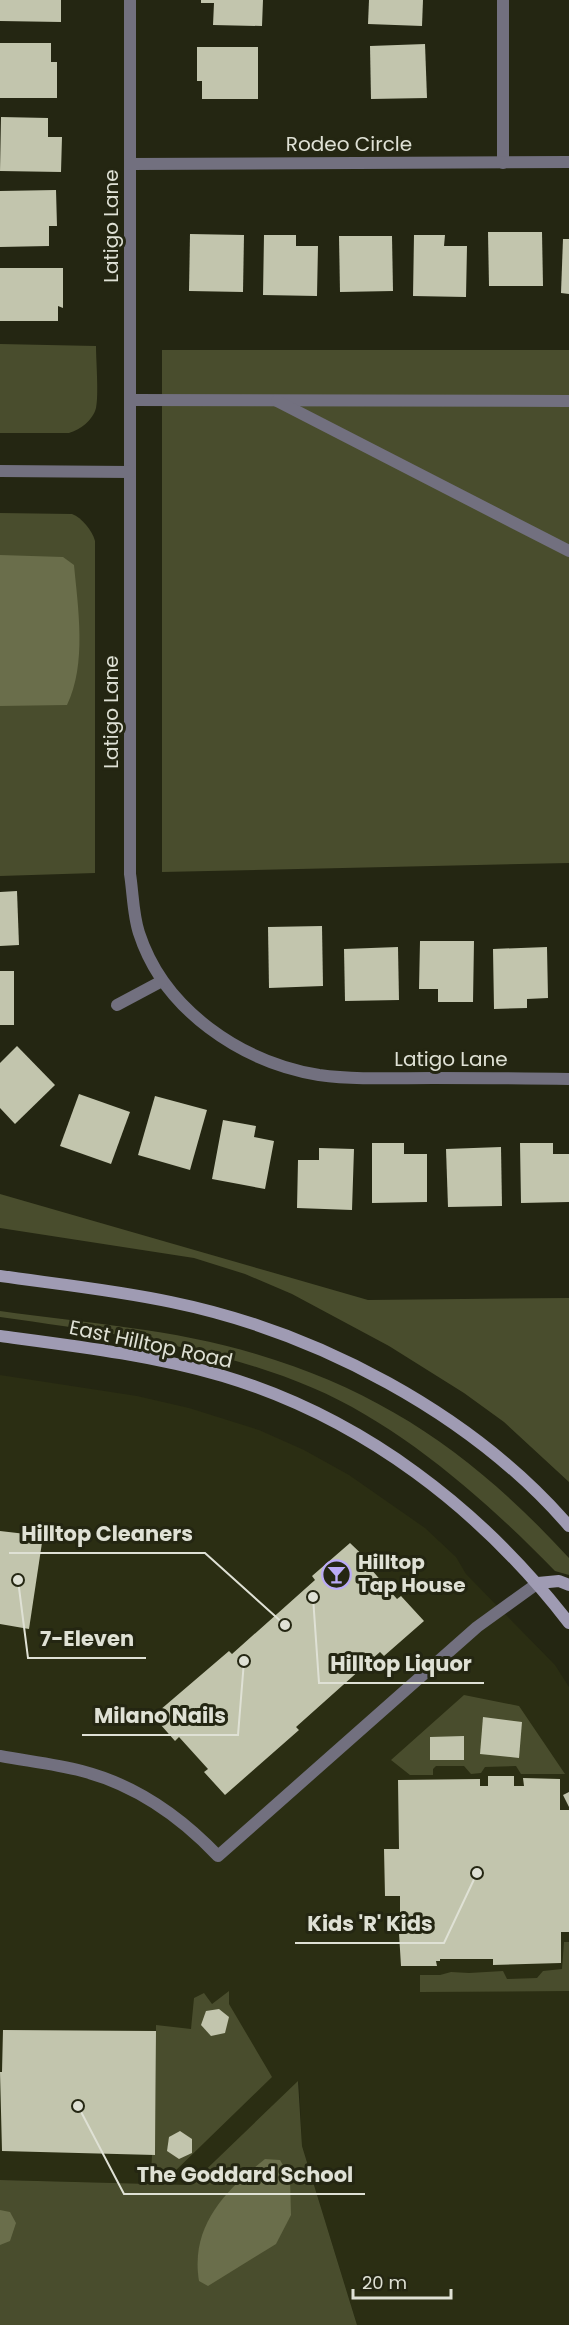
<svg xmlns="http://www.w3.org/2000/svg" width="569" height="2325" font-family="Poppins,sans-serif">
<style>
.built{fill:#2b2e13}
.green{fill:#494d2d}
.water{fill:#6a6e4b}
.building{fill:#c2c5ad}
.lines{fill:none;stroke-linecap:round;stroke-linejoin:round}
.service{stroke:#72707f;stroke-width:12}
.minor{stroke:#72707f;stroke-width:12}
.tertiary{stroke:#72707f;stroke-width:12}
.secondary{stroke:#9f9bb3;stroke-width:12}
.labels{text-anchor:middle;stroke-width:6;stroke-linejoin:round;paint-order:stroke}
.street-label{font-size:20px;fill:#dfe1d5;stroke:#242612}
.poi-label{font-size:20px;font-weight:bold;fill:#dfe1d5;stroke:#242612;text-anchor:start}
.leader{fill:none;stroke:#dfe1d5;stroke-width:2}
.callout-dot{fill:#dfe1d5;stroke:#242612;stroke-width:2}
.callout-label{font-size:21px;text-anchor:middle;font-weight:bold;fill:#dfe1d5;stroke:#242612;stroke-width:6;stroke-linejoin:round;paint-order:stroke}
</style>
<rect width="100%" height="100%" fill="#242612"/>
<path class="built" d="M0,1375L137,1396L189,1408L259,1430L304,1450L349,1475L425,1528L456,1557L466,1574L555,1665L569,1687V2325H357L302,2146L299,2082L190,2185L0,2180Z"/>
<g class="green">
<path d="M0,344L96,346C96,361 99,396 96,408C93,420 80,430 69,433H0Z"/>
<path d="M162,350H569V863L162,872Z"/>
<path d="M0,513L72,514C82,518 92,530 95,541V873L0,876Z"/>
<path d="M0,1194L368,1300L569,1298V1482L504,1422L464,1393L389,1346L292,1294L245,1274L194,1258L0,1228Z"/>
<path d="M0,1311C85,1323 174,1329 256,1354C387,1393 477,1458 569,1558V1575L555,1571C488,1502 402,1426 313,1388C214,1346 106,1332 0,1317Z"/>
<path d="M464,1695L519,1706L565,1774H521L516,1766L485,1767L481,1773L471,1774L464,1766H436L433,1769V1775H410L391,1760Z"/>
<path d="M564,1942H569V1991L420,1992V1975H440L451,1972L469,1973L503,1971L507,1979L537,1978L543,1971L562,1969Z"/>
<path d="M229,1991V2004L272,2077L171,2175L151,2174L152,2155L155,2154L156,2025L191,2029L194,1998L204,1993L212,2004Z"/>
<path d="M298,2081L302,2146L357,2325H0V2180L190,2185Z"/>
</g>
<g class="water">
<path d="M0,555L63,557L74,565C78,608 87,664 67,705L0,706Z"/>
<path d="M265,2159L280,2160L290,2178L291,2215L276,2244L208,2286L199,2281C190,2226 225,2191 265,2159Z"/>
<path d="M0,2210L10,2212L16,2223L10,2241L0,2245Z"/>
</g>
<g class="building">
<path d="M0,0H61V22L0,21Z"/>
<path d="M201,0H263L262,26L213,25L214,3H201Z"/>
<path d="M369,0H423L422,26L368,24Z"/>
<path d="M0,43H51V62H57V98H0Z"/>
<path d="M425,44L427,98L371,99L370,46Z"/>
<path d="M197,47H258V99H202V81H197Z"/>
<path d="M1,117L48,118V137H62L61,172L0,171Z"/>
<path d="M56,190L57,226H49V246L0,247V191Z"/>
<path d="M488,232H542L543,286H489Z"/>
<path d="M190,234L244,235L243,292L189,291Z"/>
<path d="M264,235H296V246H318L317,296L263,295Z"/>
<path d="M414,235H445L444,246H467L466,297L413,296Z"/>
<path d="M339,236H392L393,291L340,292Z"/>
<path d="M563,239H569V294L561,293Z"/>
<path d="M0,268H63V308L58,306V321H0Z"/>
<path d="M17,891L19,945L0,946V892Z"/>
<path d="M322,926L323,986L269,988L268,927Z"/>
<path d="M420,941H474L473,1002H438V989H419Z"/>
<path d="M398,947L399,1000L345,1001L344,949Z"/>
<path d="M547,947L548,998L527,999V1008L494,1009L493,949Z"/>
<rect x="0" y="971" width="14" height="54"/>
<path d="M17,1046L55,1085L15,1124L0,1108V1063Z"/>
<path d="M79,1094L130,1112L111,1164L60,1146Z"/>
<path d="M155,1096L207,1110L190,1170L138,1155Z"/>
<path d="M223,1120L256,1126L254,1137L274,1141L265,1189L212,1179Z"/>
<path d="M372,1143H404V1154H427V1202L372,1203Z"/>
<path d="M520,1143H553V1154H569V1202L521,1203Z"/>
<path d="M501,1147L502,1206L448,1207L446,1149Z"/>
<path d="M319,1148L354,1149L352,1210L297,1208L298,1160H319Z"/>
<path d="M0,1531L43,1536L29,1629L0,1624Z"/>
<path d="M350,1543L373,1565L370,1568L397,1599L401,1596L424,1621L384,1656L380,1652L296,1727L299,1730L225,1795L204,1772L208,1769L179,1737L175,1741L153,1716L229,1651L232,1654L315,1580L312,1576Z"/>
<path d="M483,1717L522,1722L519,1758L480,1754Z"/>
<path d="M464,1736V1760H430V1737Z"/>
<path d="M488,1776H514V1786H524L523,1778L560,1779V1810H569V1932H561V1963L493,1965V1959H440V1961H436L437,1966H401L398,1917H400V1896H385L384,1849H399L398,1780L480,1779V1786H488Z"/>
<path d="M569,1792V1807L563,1795Z"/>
<path d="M219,2009L229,2017L225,2033L211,2036L201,2025L206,2011Z"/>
<path d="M3,2030L156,2031L155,2155L2,2151L0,2072H2Z"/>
<path d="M180,2131L192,2139V2153L179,2159L167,2151L169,2137Z"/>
</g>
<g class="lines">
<g class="service">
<path d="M130,400L569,401"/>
<path d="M277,401L569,551"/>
</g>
<g class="minor">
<path d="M130,0V874C133,893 133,915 139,933C164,1010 241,1062 319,1075C356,1080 395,1078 433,1078C478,1078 524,1078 569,1079"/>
<path d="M503,163V0"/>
<path d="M130,164L569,162"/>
<path d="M117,1005L162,981"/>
<path d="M0,1756C27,1761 55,1764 82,1771C136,1785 180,1816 218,1856L477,1627L538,1583"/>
</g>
<path class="tertiary" d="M0,471L130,472"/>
<g class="secondary">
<path d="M0,1276C57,1284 115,1290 171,1302C317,1332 471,1413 569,1526"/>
<path d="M0,1336C75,1346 151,1355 223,1376C363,1418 481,1509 569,1623"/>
<path d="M538,1583L559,1581L569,1585"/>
</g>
</g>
<defs>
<symbol id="bar-ring" viewBox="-11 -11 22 22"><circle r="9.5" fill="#242612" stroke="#baaaf6" stroke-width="1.5"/><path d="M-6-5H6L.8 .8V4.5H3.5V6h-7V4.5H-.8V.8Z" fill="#baaaf6"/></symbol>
</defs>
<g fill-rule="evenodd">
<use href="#bar-ring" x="320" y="1558" width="33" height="33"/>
</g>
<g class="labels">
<g class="street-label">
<text x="349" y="151">Rodeo Circle</text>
<text transform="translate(111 226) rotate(-90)" y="7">Latigo Lane</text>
<text transform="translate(111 712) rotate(-90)" y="7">Latigo Lane</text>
<text x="451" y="1066">Latigo Lane</text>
<text transform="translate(151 1344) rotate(12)" y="7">East Hilltop Road</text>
</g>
<g class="poi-label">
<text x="358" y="1569">Hilltop<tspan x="358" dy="23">Tap House</tspan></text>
</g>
</g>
<path class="leader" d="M285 1625L205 1553H9M18 1580L28 1658H146M313 1597L319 1683H484M244 1661L238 1735H82M477 1873L444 1943H295M78 2106L124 2194H365"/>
<g class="callout-dot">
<circle cx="285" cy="1625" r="6"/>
<circle cx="18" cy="1580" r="6"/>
<circle cx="313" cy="1597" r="6"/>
<circle cx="244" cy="1661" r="6"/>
<circle cx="477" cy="1873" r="6"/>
<circle cx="78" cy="2106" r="6"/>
</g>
<g class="callout-label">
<text x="107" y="1541">Hilltop Cleaners</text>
<text x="87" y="1646">7-Eleven</text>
<text x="401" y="1671">Hilltop Liquor</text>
<text x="160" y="1723">Milano Nails</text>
<text x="370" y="1931">Kids 'R' Kids</text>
<text x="245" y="2182">The Goddard School</text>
</g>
<path d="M353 2289v9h98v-9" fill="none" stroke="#dfe1d5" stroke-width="3"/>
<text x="362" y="2289" font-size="18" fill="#dfe1d5" stroke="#242612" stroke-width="4.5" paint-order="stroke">20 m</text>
</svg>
